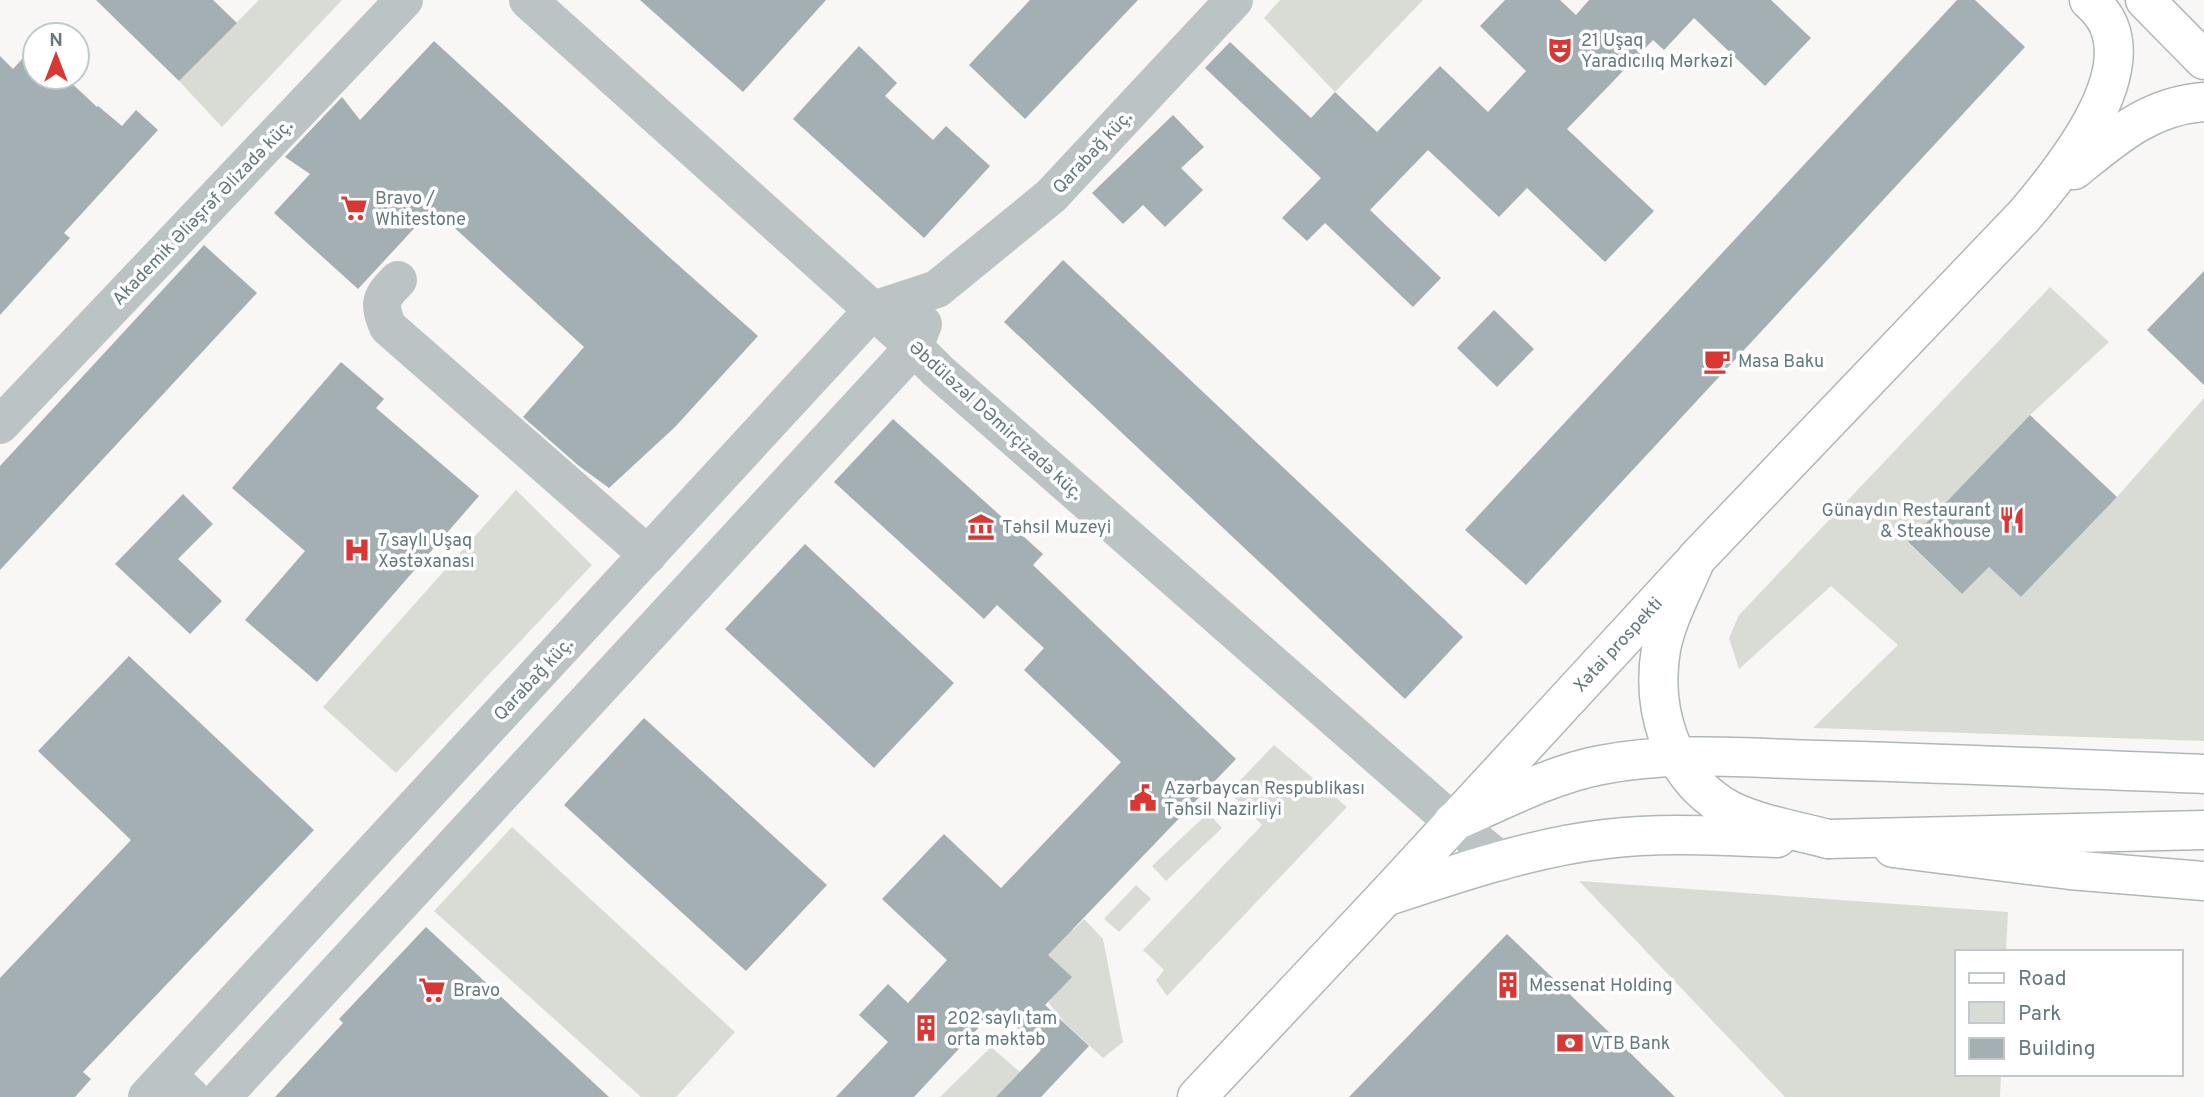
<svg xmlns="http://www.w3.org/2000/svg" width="2204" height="1097" font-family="Overpass,sans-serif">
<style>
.green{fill:#d9dcd4}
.building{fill:#a3afb2}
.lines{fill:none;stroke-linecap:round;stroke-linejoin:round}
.secondary-casing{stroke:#afb7b9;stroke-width:41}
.primary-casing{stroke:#b0b7b9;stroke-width:41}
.highway-casing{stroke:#b0b6b8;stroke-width:41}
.street{stroke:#bcc3c4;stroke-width:38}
.secondary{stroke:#fff;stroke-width:38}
.primary{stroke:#fff;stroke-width:38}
.highway{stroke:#fff;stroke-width:38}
.labels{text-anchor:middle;stroke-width:7;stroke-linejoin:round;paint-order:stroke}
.poi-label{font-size:18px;fill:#64797e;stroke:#fff;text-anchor:start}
.street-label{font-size:18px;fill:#64797e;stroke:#fff}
</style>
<rect width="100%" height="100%" fill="#f8f7f5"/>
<g class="green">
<path d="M259,0H342L222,127L179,81Z"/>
<path d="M1280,0H1423L1335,92L1264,18Z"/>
<path d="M2050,287L2109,342L2030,415L1908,543L1962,594L1989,567L2021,597L2117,497L2204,398V741L1813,728L1898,645L1831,586L1739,669L1729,638L1739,615Z"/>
<path d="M516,490L592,565L396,773L323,707Z"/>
<path d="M1274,745L1347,807L1167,996L1156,980L1164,970L1143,950L1262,825L1229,792Z"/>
<path d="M1208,813L1222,828L1166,881L1152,866Z"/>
<path d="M512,827L735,1032L676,1097H641L434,911Z"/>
<path d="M1579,881L2008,912L2006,952H1957V1074H2001L2000,1097H1785Z"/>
<path d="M1136,885L1151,899L1119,932L1104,919Z"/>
<path d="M1059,917L1073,930L1084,919L1103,939L1123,1042L1103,1058L1065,1023L1048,1002L1071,977L1035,943Z"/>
<path d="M991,1047L1020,1072L996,1097H940Z"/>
</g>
<g class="building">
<path d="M96,0H213L237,23L179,81Z"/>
<path d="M640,0H826L743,92Z"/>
<path d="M1030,0H1138L1025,119L969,65Z"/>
<path d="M1505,0H1560L1576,15L1589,0H1771L1811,38L1765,86L1694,18L1664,50L1653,40L1567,129L1654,211L1605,262L1527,188L1499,217L1428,150L1370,210L1441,278L1413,307L1325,223L1307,241L1282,218L1321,178L1205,68L1230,42L1311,118L1335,92L1377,132L1440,66L1488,112L1526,71L1480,26Z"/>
<path d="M1957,0H1975L2025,47L1526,585L1465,530Z"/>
<path d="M434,41L668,256L758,336L675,427L609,488L579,466L523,417L584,347L433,208L358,289L274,213L310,174L285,157L342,97L360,120Z"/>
<path d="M35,45V77H65L97,107L98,106L122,126L136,110L158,130L64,233L70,238L0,315V56L13,69Z"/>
<path d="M859,46L897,83L885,96L933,140L946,126L990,166L924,238L793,119Z"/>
<path d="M1173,115L1204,147L1181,168L1203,190L1165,227L1143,205L1123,224L1092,193Z"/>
<path d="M204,245L257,293L0,570V466Z"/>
<path d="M1063,260L1463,637L1405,699L1004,322Z"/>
<path d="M2204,271V385L2147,330Z"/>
<path d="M1494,310L1534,349L1497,387L1457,348Z"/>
<path d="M341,362L384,399L376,408L479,496L317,682L245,620L305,551L232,488Z"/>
<path d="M2030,415L2117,497L2021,597L1989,567L1962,594L1908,542Z"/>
<path d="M893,419L1043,554L1033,565L1236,759L1048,955L1072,977L1045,1005L1089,1046L1041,1097H996L1041,1050L997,1008L914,1097H836L888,1042L859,1015L888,984L908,1003L947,960L882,899L944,834L1001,888L1121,762L1024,670L1044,648L997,605L984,619L834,482Z"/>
<path d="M183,494L213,524L178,559L222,601L190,634L115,564Z"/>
<path d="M805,544L954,683L874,768L725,629Z"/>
<path d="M129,656L314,830L83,1072L91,1079L75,1097H0V978L131,840L38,751Z"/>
<path d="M644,718L827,885L746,971L564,805Z"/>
<path d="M426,927L609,1097H275L343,1023L339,1019Z"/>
<path d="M1507,934L1613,1036L1675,1097H1349Z"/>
</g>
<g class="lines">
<defs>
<g id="secondary">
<path d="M1453,822C1499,802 1552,774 1601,765C1673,751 1746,758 1818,760C1947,763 2075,769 2204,774"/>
<path id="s1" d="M1197,1097L1385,897L1690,566"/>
</g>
<g id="primary">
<path d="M2145,0L2204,60"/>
<path d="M2074,170C2115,137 2149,106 2204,102"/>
<path d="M1828,839C1798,831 1746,822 1721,805C1670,772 1651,708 1661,649C1667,618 1684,588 1696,559L2024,216C2060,174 2133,85 2109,26C2105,16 2097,7 2089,0"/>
<path d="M1893,848L2070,870L2204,881"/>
<path d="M1385,897C1454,874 1533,847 1606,839C1663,832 1720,836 1777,838"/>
</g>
<path id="highway" d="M1828,839L2204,830"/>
</defs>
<use href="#secondary" class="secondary-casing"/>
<use href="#primary" class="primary-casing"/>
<use href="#highway" class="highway-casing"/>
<g class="street">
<path d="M528,0L914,347L938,371L1453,822L1502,862"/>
<path d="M398,280C380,298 378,303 388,327L648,555"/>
<path d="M0,425L404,0"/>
<path d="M167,1075L191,1097"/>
<path d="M147,1097L873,310L937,289L1051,196L1234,0"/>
<path d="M222,1097L914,347L923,324"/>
</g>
<use href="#secondary" class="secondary"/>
<use href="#primary" class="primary"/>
<use href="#highway" class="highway"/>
</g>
<defs>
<symbol id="theatre-bare" viewBox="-9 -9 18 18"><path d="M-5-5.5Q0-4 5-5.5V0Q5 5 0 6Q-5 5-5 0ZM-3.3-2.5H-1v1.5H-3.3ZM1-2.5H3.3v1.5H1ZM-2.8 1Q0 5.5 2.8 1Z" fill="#d93734" stroke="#fff" stroke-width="2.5" paint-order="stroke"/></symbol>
<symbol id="supermarket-bare" viewBox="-9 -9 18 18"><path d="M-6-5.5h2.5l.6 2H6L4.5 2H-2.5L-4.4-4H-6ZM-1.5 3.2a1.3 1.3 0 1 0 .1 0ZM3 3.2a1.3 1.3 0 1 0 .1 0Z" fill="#d93734" stroke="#fff" stroke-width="2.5" paint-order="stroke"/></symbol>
<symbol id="cafe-bare" viewBox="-9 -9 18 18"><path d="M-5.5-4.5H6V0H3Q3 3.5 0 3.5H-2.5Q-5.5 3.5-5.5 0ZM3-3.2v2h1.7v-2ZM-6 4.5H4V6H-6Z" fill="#d93734" stroke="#fff" stroke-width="2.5" paint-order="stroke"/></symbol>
<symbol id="restaurant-bare" viewBox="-9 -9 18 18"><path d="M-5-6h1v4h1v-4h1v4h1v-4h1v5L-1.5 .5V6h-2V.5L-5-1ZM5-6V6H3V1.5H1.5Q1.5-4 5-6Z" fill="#d93734" stroke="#fff" stroke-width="2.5" paint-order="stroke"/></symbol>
<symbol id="museum-bare" viewBox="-9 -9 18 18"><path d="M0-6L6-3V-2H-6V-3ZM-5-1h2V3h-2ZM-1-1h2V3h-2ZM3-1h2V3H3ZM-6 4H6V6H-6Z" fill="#d93734" stroke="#fff" stroke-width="2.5" paint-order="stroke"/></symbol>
<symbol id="hospital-bare" viewBox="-9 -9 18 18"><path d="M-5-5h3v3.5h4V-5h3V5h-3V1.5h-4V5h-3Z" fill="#d93734" stroke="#fff" stroke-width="2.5" paint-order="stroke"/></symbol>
<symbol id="civic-bare" viewBox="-9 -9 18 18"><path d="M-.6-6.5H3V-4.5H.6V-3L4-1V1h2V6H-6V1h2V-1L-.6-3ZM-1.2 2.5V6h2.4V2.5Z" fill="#d93734" stroke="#fff" stroke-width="2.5" paint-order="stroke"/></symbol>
<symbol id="building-bare" viewBox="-9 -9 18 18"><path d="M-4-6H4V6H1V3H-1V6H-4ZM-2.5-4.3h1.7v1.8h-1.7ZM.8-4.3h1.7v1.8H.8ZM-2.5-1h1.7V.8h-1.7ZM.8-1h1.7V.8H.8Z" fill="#d93734" stroke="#fff" stroke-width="2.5" paint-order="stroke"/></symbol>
<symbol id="bank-bare" viewBox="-9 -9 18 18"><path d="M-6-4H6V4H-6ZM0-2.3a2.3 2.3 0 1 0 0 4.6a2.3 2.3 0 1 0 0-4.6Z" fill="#d93734" stroke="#fff" stroke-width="2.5" paint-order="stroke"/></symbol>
</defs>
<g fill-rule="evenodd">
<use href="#theatre-bare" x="1541" y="31" width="38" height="38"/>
<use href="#supermarket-bare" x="335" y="189" width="38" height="38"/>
<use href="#cafe-bare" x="1698" y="342" width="38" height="38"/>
<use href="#restaurant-bare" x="1993" y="501" width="38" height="38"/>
<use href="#museum-bare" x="962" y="508" width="38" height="38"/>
<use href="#hospital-bare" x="338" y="531" width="38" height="38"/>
<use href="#civic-bare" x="1124" y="779" width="38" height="38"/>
<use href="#building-bare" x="1489" y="966" width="38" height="38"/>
<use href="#supermarket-bare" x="413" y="971" width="38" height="38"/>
<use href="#building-bare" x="907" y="1009" width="38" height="38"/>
<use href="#bank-bare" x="1551" y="1024" width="38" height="38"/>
</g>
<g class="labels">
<g class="poi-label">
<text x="1581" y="46">21 Uşaq<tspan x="1581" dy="21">Yaradıcılıq Mərkəzi</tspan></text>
<text x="375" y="204">Bravo /<tspan x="375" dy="21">Whitestone</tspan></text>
<text x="1738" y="367">Masa Baku</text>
<text x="1991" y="516" text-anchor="end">Günaydın Restaurant<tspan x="1991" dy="21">&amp; Steakhouse</tspan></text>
<text x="1002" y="533">Təhsil Muzeyi</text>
<text x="378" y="546">7 saylı Uşaq<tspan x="378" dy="21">Xəstəxanası</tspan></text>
<text x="1164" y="794">Azərbaycan Respublikası<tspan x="1164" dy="21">Təhsil Nazirliyi</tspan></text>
<text x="1529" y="991">Messenat Holding</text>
<text x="453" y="996">Bravo</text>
<text x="947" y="1024">202 saylı tam<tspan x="947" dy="21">orta məktəb</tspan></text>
<text x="1591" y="1049">VTB Bank</text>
</g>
<g class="street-label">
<text transform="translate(1092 152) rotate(-47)" y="6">Qarabağ küç.</text>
<text transform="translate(202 212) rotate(-46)" y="6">Akademik Əliəşrəf Əlizadə küç.</text>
<text transform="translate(996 420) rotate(42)" y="6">Əbdüləzəl DƏmirçizadə küç.</text>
<text dy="6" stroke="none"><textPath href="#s1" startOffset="618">Xətai prospekti</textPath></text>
<text transform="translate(533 679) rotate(-47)" y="6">Qarabağ küç.</text>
</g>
</g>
<rect x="1955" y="950" width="228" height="126" fill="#ffffff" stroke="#c1c9cb" stroke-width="2"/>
<rect x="1969" y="973" width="35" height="10" fill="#ffffff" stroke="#c1c9cb" stroke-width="2"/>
<text x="2018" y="985" font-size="21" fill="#64797e">Road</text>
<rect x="1969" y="1002" width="35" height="21" fill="#d9dcd4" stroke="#c1c9cb" stroke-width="2"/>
<text x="2018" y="1020" font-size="21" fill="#64797e">Park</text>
<rect x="1969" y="1038" width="35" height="21" fill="#a3afb2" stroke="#c1c9cb" stroke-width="2"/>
<text x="2018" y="1055" font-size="21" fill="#64797e">Building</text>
<g transform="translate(56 56)"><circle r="33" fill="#ffffff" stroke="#c1c9cb" stroke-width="2"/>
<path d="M0-5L12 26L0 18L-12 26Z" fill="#d93734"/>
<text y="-10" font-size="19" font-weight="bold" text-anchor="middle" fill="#64797e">N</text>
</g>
</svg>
